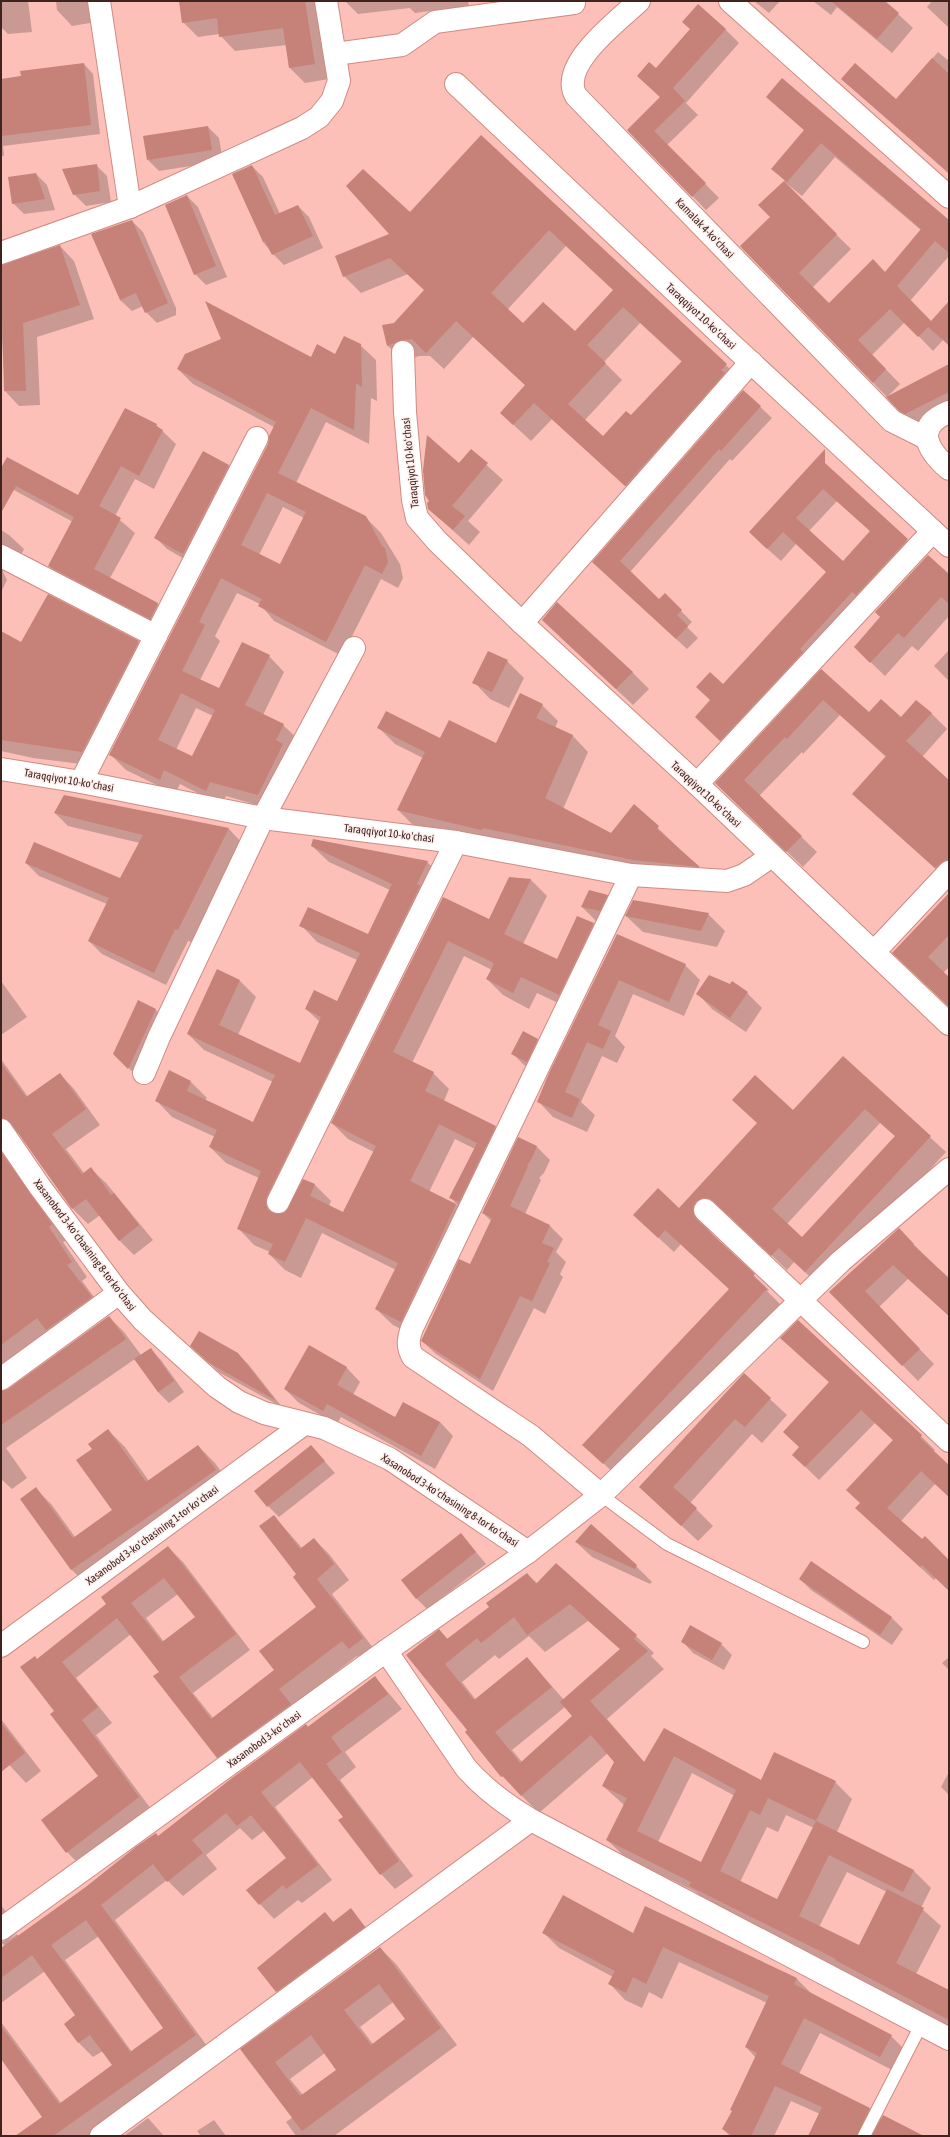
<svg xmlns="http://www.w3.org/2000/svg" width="950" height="2137" font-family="'Asap Condensed',sans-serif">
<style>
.shadow{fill:#0003;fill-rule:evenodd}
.building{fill:#c68178;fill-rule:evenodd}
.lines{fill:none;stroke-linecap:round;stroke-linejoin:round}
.service-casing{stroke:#d08a81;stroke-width:14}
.minor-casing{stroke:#d08a81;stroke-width:24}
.service{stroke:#fff;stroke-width:12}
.minor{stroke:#fff;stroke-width:22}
.labels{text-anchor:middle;stroke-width:3;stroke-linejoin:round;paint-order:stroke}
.street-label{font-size:11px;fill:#3e231f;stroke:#fdeeeb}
</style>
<rect width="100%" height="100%" fill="#fcc0b8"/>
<g class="shadow">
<path d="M1,1H28L32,32L8,34L1,27Z"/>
<path d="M56,1H93L96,22L72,26L57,10Z"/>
<path d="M180,1H318L329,79L305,83L290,68L287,45L235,51L219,34L198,37L183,22Z"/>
<path d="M345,1H470H468L469,6L415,13L410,8L358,14Z"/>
<path d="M754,1H780L769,13Z"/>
<path d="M813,1H884L913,28L892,53L837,7L831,15Z"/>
<path d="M932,1H949V28L927,7Z"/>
<path d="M725,29L739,43L686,103L698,115L667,145L719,198L706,210L628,130L661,98L638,76L656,69Z"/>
<path d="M938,52L949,61V174L843,79L896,100Z"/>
<path d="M84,64L93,74L100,134L3,146L4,156H1V80Z"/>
<path d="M767,97L949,221V256L910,301L932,323L949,302V346L943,340L933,351L905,322L872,355L900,384L887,397L741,247L771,217L760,205L785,181L773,169L805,131ZM835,157L922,231L885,273L829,305L812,288L851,249L785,184L786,183L802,196Z"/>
<path d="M208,127L219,138L223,161L159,171L148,160Z"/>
<path d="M481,137L743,381L737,387L741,390L643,502L552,419L531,441L518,429L501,413L526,386L473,337L444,369L430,356H419L405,362L388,346L394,324L425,290L408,274L361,293L344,276L391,235ZM566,246L614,290L575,332L523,324L507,310ZM640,323L682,362L631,416L603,437L585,420L622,380L604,362Z"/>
<path d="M96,165L107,176L111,202L86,206L74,194Z"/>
<path d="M252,166L263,177L280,214L298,206L309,217L323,248L284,265L273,254L263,242Z"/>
<path d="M36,174L47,185L55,210L24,214L13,203Z"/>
<path d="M187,196L198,207L227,277L206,285L195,274Z"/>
<path d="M132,221L143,232L176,308V315L157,323L146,312L143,306L132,311L120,300Z"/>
<path d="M60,246L74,261L94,319L37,337L40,405L19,406L5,391L1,321V265L5,266Z"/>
<path d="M360,345L376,360L377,401L371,398L369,444L326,422L296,483L365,517L381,533L400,564L403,578L398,588L381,579L342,656L274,621L260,604L237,593L215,636L220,641L200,680L220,689L269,656L284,672L263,715L283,725L299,740L274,810L226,796L221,805L180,784L175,794L126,770L110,754L269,444L274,427L193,384L178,369L335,355ZM283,507L304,518L280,565L259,555ZM196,708L213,716L193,758L176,750Z"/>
<path d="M949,365V413L915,425L888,398Z"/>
<path d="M743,391L772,418L732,461L730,459L630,572L659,600L665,595L692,622L687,627L698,638L687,649L605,573Z"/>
<path d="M156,425L176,444L154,489L135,479L115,516L135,533L110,578L158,604L172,618L165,632L63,580L49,566L73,522L12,489L1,478V470L79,496Z"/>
<path d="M471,451L503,480L468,521L480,532L469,545L429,509Z"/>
<path d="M822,462L920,553L734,753L709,730L723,685L827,572L796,544L781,561L763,545ZM837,501L871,532L843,562L809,531Z"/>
<path d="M229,465L240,477L195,565L167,549L156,538Z"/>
<path d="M1,530L9,535L24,549L19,559L5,565L3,572L7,580L1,592Z"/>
<path d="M949,575V616L918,651L912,646L885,676L855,647Z"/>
<path d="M1,632L22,644L138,642L153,657L97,766L33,758L1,751Z"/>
<path d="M559,636L632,672L649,689L633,705Z"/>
<path d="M949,650V681L934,666Z"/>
<path d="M507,661L524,678L509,708L490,699L474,682Z"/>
<path d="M822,670L869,714L901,718L931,713L947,729L922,757L949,781V881L853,794L886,757L840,715L803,754L802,752L759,796L817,852L803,867L716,783Z"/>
<path d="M542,705L558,721L555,728L572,735L588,752L563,809L611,835L634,805L714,882L414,826L398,810L423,758L395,744L379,728L440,739L496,744Z"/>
<path d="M64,796L229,829L241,842L191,942L188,941L166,985L102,954L89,941L107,904L39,876L26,863L121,880L140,843L68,826L55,813Z"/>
<path d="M314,840L427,862L444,878L436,903L282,1214L285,1213L304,1180L315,1185L331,1201L329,1206L343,1213L374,1152L348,1139L332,1123L443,898L489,920L510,878L531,880L547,896L523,944L557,961L593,924L609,940L575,1011L537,993L529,1009L503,995L487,979L492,970L464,956L412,1063L433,1073L449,1089L444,1101L495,1127L511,1143L417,1337L393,1325L376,1309L396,1270L322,1233L301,1278L285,1270L269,1254L270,1252L254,1245L238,1228L259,1178L226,1163L210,1147L215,1137L172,1117L156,1100L191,1082L207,1098L205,1100L254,1123L273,1082L204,1050L188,1034L217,970L240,981L256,997L238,1035L300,1064L320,1022L306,1009L338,1002L357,960L317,942L301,925L369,936L390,890L329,862L312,846ZM455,1139L475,1149L451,1198L458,1206L429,1192Z"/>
<path d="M949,894V967L943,973L949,978V1006L909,968Z"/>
<path d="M607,896L624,912L599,924L582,907Z"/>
<path d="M708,914L725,931L717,947L643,932L626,916Z"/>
<path d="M617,935L685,965L700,980L684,1016L633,994L615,1036L625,1047L617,1063L602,1056L581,1102L595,1115L587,1132L553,1117L539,1102Z"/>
<path d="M1,981L27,1017L1,1035Z"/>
<path d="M697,993H747L762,1008L746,1032L712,1009Z"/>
<path d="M156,1010L167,1021L140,1079L114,1054Z"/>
<path d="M537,1040L548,1051L538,1072L524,1065L513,1054Z"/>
<path d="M843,1057L946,1152L821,1287L794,1262L787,1270L730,1216L723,1212L707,1223L711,1234L769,1290L767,1291L781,1305L619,1478L584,1445L730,1290L681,1244L674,1252L650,1230L679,1209L793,1112ZM880,1123L896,1137L802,1238L787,1224Z"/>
<path d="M1,1059L28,1097L60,1074L74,1089L100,1125L66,1149L84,1173L91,1169L106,1183L153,1240L134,1255L119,1240L100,1215L88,1224L73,1209L20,1133L11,1134L1,1124Z"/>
<path d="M1,1130L67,1240L63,1242L87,1277L82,1281L106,1313L1,1371Z"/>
<path d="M519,1138L537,1147L550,1160L544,1173L539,1178L541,1180L525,1214L550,1226L563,1239L556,1252L566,1262L560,1274L563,1277L545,1314L534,1308L493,1391L436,1354L422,1341L470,1265L491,1221L483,1213Z"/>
<path d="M899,1230L949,1279V1316L908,1279L879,1307L934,1364L918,1381L831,1292Z"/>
<path d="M109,1317L124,1332L141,1355L150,1349L161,1360L184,1392L169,1403L158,1392L135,1359L6,1448L27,1478L12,1489L1,1479V1393L9,1390Z"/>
<path d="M798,1322L921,1436L935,1450L933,1452L949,1466V1497L935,1484L901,1521L949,1562V1590L936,1578L934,1580L870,1521L861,1503L893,1440L875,1423L819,1480L793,1455L800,1447L830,1383L795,1351Z"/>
<path d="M238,1354L248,1364L282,1407L220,1373L202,1356Z"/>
<path d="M347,1368L360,1382L353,1395L396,1419L440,1422L453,1436L435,1469L341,1417L337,1424L299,1403L285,1389Z"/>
<path d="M744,1375L787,1415L762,1443L752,1434L690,1503L713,1526L698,1541L640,1487Z"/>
<path d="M108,1430L125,1447L149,1481L198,1446L215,1463L232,1487L88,1586L72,1570L21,1499L36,1489L52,1505L75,1537L114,1510L93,1449Z"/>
<path d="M311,1446L335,1473L279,1517L268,1506Z"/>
<path d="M274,1516L302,1548L314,1539L329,1554L349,1580L332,1594L377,1653L364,1663L357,1656L293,1705L232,1772L217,1757L160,1672L131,1634L76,1678L112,1723L96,1735L154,1813L82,1867L67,1852L100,1776L55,1712L38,1660L108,1604L168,1547L183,1562L250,1650L193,1693L213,1718L275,1671L318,1607L298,1575ZM178,1594L196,1617L164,1642L146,1618Z"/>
<path d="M461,1534L486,1564L427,1609L416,1598Z"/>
<path d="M576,1542L636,1566L652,1582L650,1584L592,1557Z"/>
<path d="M811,1563L892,1618L903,1629L892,1645L811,1590L800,1579Z"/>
<path d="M556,1564L636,1636L654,1653L651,1656L664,1669L607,1719L645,1763L664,1729L761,1781L835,1782L852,1799L837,1832L914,1871L931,1888L921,1908L941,1926L916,1974L949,1991V2028L850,1974L707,1904L696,1892L625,1857L607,1840L624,1805L603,1786L615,1761L608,1753L539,1813L502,1776L466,1732L468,1730L407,1655L439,1630L448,1639L491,1607L527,1574L538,1584ZM588,1621L621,1650L564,1700L527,1658L476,1700L462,1682L495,1655L499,1659L529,1636L545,1652ZM565,1707L574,1717L522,1762L512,1750ZM692,1773L735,1796L701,1863L658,1842ZM786,1815L814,1828L778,1901L740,1882L767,1827L778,1832ZM847,1872L887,1892L859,1947L819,1927Z"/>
<path d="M682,1641L721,1644L732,1655L724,1670L693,1653Z"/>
<path d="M949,1657V1670L942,1663Z"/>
<path d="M375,1677L402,1709L345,1752L356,1767L340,1780L413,1876L395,1889L381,1874L344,1817L313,1777L275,1807L332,1880L302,1903L298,1900L274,1919L260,1904L287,1858L265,1830L252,1840L240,1828L206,1855L217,1869L183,1896L167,1880L115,1920L210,2050L88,2136H17L43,2117L1,2058V2022L61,2103L113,2065L103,2051L93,2057L79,2043L65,2024L77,2016L45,1971L1,2003V1949L5,1946L1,1942L5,1941L1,1937V1905L19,1930L8,1941L17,1934L19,1936L159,1837ZM99,1936L164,2028L132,2052L65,1960Z"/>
<path d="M1,1719L41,1771L26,1783L1,1756Z"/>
<path d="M949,1772V1795L941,1787Z"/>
<path d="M351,1910L375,1938L288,2002L277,1991L325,1913L334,1923Z"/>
<path d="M544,1933L633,1934L797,1979L812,1994L891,2036L907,2052L896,2072L820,2033L799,2074L870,2109L882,2120L916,2136H809L820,2114L791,2101L774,2136H730L723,2129L733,2112L756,2058L746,2047L767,2003L679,1962L662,1999L649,1992L642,2008L625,2000L610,1984L613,1977L559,1948Z"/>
<path d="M380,1948L396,1964L457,2045L334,2136H296L286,2122L293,2117L242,2049ZM393,2002L406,2019L373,2044L360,2027ZM325,2053L337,2070L303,2095L290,2079Z"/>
<path d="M148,2118L164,2136H124Z"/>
<path d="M214,2120L226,2136H201L197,2131Z"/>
</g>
<g class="building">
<path d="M179,1H305L315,64L289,68L283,28L219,37L217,18L182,23Z"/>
<path d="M831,1H885L899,13L877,39Z"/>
<path d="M698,4L726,29L673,88L685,101L654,131L706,183L692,197L627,130L660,97L637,76L649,62L656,68L690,29L682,22Z"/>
<path d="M932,58L949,74V173L841,79L855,63L896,99Z"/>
<path d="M84,63L91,125L1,136V79L21,76L20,71Z"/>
<path d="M782,78L949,220V253L935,241L897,286L931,321L949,301V345L928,327L918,337L890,309L858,340L886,369L873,383L740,246L770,217L758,205L784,181L837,234L799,273L829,303L873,259L885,272L921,229L821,143L787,182L771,169L804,130L766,97Z"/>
<path d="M208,126L212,150L147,160L143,136Z"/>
<path d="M481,135L727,364L721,370L725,373L625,486L534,403L513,425L500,413L525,385L456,321L426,353L412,339L402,340L387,346L382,325L394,323L424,290L390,258L343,277L335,256L389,234L346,186L363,169L410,212ZM549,230L613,290L575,331L543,302L523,323L491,293ZM623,307L682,361L631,415L626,411L603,436L568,404L606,363L587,345Z"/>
<path d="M97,164L100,191L73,195L62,169Z"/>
<path d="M252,165L275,215L298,205L313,236L272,255L265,241L263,242L232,174Z"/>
<path d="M36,173L45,199L12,204L8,177Z"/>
<path d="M187,195L216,266L194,275L165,205Z"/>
<path d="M132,220L168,303L145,313L136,293L120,300L91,234Z"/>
<path d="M60,245L80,305L23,323L26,391H4L1,265Z"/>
<path d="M205,301L311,357L317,344L335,354L344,336L361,344L362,387L356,383L354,430L311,408L278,473L366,516L382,546L385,548L388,562L382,574L365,565L326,642L258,606L262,599L221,578L199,622L205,625L182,671L219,688L242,642L270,655L245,705L284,724L276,740L283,744L258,795L210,782L206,791L164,770L160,780L109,755L268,444L269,436L276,422L177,369L185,354L221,339ZM267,493L306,512L280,564L241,545ZM181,693L215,710L192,756L158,740Z"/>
<path d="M949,364V392L905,414L899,411L886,397Z"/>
<path d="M743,390L761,406L721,451L719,449L620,561L659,599L665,593L682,610L677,615L688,626L676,639L592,562Z"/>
<path d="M125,408L157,424L156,426L163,430L139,476L121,466L99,506L121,518L94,569L158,603L150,619L48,566L74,517L16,486L1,513V468L7,457L78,495Z"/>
<path d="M427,435L459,463L471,449L488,463L452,506L465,516L453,530L428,509L427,503L429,501L425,495L423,470Z"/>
<path d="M825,449V463L908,539L856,595L852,592L800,649L803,652L720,741L695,717L710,700L696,687L710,672L723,684L826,572L783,532L767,549L749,532ZM823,489L870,531L843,561L796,518Z"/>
<path d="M203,451L229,465L183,554L154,538Z"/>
<path d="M928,555L949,574V604L941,597L904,638L898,633L870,663L854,647L880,617L875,612Z"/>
<path d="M48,594L139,641L82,752L1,740V631L21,642Z"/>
<path d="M557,602L633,672L616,689L542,620Z"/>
<path d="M488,651L508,660L492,692L472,683Z"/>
<path d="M821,669L869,712L881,699L901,717L916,700L932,713L906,741L949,780V860H945L935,868L852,794L886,756L823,700L787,739L785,737L744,780L802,836L786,852L715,783Z"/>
<path d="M520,693L543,704L536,718L573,735L545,798L611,833L634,804L659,826L657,829L700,867L633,860L483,828L481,830L397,810L425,752L377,728L386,711L440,738L449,720L496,743Z"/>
<path d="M64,795L229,828L178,930L175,929L154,973L88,941L109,898L25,863L34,842L120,878L143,835L54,813Z"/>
<path d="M313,839L428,861L417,884L420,886L267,1196L266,1202L267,1209L273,1213L279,1214L285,1212L303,1179L315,1184L310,1196L343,1212L376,1146L331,1123L443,897L489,919L509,877L531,879L504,934L557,959L577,916L594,923L559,995L521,977L513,993L486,979L494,964L492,962L448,941L393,1052L434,1072L425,1091L496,1126L459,1202L449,1198L477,1143L439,1124L410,1181L456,1204L401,1322L375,1309L398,1263L306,1218L285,1262L268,1254L273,1244L237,1229L261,1171L209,1147L217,1130L155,1101L169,1070L191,1081L187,1091L253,1122L275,1075L187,1034L217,969L240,980L219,1025L300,1063L321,1017L305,1009L314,990L337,1001L360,953L299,926L308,907L368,934L392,884L311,846Z"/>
<path d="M589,890L608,895L600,911L581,907Z"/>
<path d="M949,893V935L928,957L949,977V1007L892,953Z"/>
<path d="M633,900L709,913L701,931L625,916Z"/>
<path d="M617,934L686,964L669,1002L619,980L598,1025L611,1031L603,1049L587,1042L565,1092L580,1099L572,1118L537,1102L549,1073Z"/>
<path d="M709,975L730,984L732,981L748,992L730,1018L696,994Z"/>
<path d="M138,1000L156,1009L128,1069L113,1054Z"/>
<path d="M523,1031L538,1039L527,1062L511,1054Z"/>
<path d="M843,1056L931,1136L805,1272L779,1248L771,1256L713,1201L708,1198L696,1201L693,1207L696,1219L755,1274L753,1276L767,1289L603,1464L582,1445L729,1289L665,1230L658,1238L633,1215L658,1188L679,1208L757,1123L732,1100L755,1075L793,1110ZM865,1109L895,1136L802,1237L772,1209Z"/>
<path d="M1,1063L26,1097L60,1073L86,1109L52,1134L82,1174L91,1167L111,1195L114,1193L139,1225L119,1241L86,1199L72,1209L11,1123L1,1118Z"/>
<path d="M518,1137L537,1146L531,1160L527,1165L528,1166L510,1206L550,1225L542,1243L554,1248L547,1262L550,1263L532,1301L520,1296L480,1379L421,1341L459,1259L470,1264L492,1218L482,1213Z"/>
<path d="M1,1152L52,1224L49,1227L72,1262L67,1265L92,1297L46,1330L37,1318L1,1345Z"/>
<path d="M899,1228L914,1244L913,1245L949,1278V1316L893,1265L865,1291L920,1349L902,1366L829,1292Z"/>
<path d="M109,1316L126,1339L1,1425V1391L8,1389Z"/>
<path d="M798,1320L922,1435L920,1438L949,1465V1497L921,1471L887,1508L922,1539L925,1536L949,1560V1591L922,1565L920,1567L855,1508L860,1503L846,1490L893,1440L861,1410L805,1467L792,1455L799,1447L783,1432L829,1382L780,1338Z"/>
<path d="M199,1331L238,1353L275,1400L209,1363L190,1346Z"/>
<path d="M309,1345L347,1367L337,1385L395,1417L403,1402L440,1422L421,1456L327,1404L323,1411L284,1389Z"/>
<path d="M151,1348L174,1381L158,1392L134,1359Z"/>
<path d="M744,1373L771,1398L745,1427L735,1419L673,1487L697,1508L681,1526L639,1487Z"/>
<path d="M108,1429L146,1482L198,1445L216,1470L71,1570L20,1499L36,1487L73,1538L112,1510L76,1460L92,1449L88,1444Z"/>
<path d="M311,1445L325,1461L267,1507L254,1491Z"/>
<path d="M274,1515L300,1549L314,1538L334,1564L317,1579L363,1638L349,1649L342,1641L279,1689L291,1704L217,1758L153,1676L159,1672L117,1618L62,1662L98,1707L82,1720L139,1797L66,1853L41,1820L98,1776L50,1714L54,1711L20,1667L35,1656L37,1659L106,1604L101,1597L168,1546L236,1634L179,1677L211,1719L274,1670L259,1651L316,1607L293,1577L296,1574L259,1526ZM164,1578L195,1617L162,1642L131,1603Z"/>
<path d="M591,1524L637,1565L635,1569L575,1542Z"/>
<path d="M461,1533L476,1552L416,1599L401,1580Z"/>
<path d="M811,1561L892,1617L880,1635L799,1579Z"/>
<path d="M556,1563L637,1635L634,1639L648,1651L590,1701L644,1762L664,1728L761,1780L774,1752L836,1781L816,1821L914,1870L903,1892L829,1855L799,1916L859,1945L887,1889L924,1908L896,1963L949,1990V2020L835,1960L836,1959L689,1886L691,1882L606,1840L627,1798L602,1786L614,1762L591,1735L521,1796L503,1776L501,1777L465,1732L467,1730L406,1655L439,1629L447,1639L489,1607L486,1603L527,1573L536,1584ZM570,1604L620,1649L560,1702L572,1716L520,1763L495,1732L552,1687L527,1657L474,1700L445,1664L477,1638L481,1643L514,1617L527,1635ZM674,1756L736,1790L701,1862L637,1831ZM768,1798L816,1821L777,1899L720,1871L750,1810L760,1815Z"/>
<path d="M690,1625L722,1643L712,1660L681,1642Z"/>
<path d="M375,1676L388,1694L331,1737L342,1752L326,1764L399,1861L380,1875L338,1820L343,1817L300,1762L261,1792L318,1865L286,1889L283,1885L259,1905L246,1890L286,1858L251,1815L237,1826L226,1813L192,1840L203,1853L167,1882L153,1864L101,1905L196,2035L53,2136H15L42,2117L1,2059V2026L59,2104L112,2065L90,2035L78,2043L64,2024L75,2015L32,1955L1,1978V1948L87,1886L137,1846L156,1833L158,1836L232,1778L306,1724L308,1727ZM86,1920L163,2028L130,2052L51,1945Z"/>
<path d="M1,1723L25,1753L1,1772Z"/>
<path d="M563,1895L633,1933L645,1906L797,1978L794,1984L892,2035L880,2057L804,2018L781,2064L870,2108L857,2136H808L822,2107L775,2086L751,2136H733L722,2129L732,2111L730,2110L757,2053L745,2047L769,1996L663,1947L646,1984L633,1977L626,1993L608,1984L615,1971L542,1933Z"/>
<path d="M351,1908L365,1927L276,1992L257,1968L325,1912L333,1922Z"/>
<path d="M380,1947L441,2028L302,2131L240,2049ZM379,1984L405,2019L371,2045L344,2010ZM311,2035L336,2070L300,2096L275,2062Z"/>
<path d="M883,2115L924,2136H872Z"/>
</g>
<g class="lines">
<defs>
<g id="service">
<path d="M601,1495L667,1544L863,1642"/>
<path d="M864,2136L921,2025"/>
</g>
<g id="minor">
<path d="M99,1L130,207"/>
<path d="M639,1C618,21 558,65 576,96L892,421L926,438"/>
<path d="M730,1L949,197"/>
<path d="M335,54L402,45L435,22L574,3"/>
<path d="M456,84L731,344L949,546"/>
<path d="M1,253L130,207L302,128L319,117L332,101L339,81L326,1"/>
<path d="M403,352L405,412L413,500L417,518L437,541L522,623L697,784L949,1024"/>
<path d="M949,412C914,426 926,449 949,469"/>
<path d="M1,556L156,636"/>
<path d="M522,623L751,362"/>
<path d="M1,769L81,782L263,818L456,842L631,875L727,881L744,875L763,862L770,854"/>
<path d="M81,782L257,438"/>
<path d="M697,784L933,531"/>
<path d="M874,952L949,872"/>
<path d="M144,1073L159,1037L263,818L354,648"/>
<path d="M1,1130L40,1187L119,1293L143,1320L217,1387L239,1402L264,1413L324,1428L390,1459L528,1552"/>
<path d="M278,1202L456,842"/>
<path d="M705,1210L949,1441"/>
<path d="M1,1379L119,1293"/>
<path d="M601,1495L531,1436L413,1357C407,1347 408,1339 412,1328L631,875"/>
<path d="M1,1646L304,1424"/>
<path d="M386,1651L466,1768C485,1790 506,1805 531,1820L949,2039"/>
<path d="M1,1929L386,1651L528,1552L601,1495L841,1261L949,1169"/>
<path d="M101,2136L531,1820"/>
</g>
</defs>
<use href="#service" class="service-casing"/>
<use href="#minor" class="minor-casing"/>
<use href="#service" class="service"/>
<use href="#minor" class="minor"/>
</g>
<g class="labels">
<g class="street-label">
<text transform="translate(705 228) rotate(46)" y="4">Kamalak 4-koʻchasi</text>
<text transform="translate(701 316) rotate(43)" y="4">Taraqqiyot 10-koʻchasi</text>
<text transform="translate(410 463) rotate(-96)" y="4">Taraqqiyot 10-koʻchasi</text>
<text transform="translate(69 780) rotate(10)" y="4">Taraqqiyot 10-koʻchasi</text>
<text transform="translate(706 794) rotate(43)" y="4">Taraqqiyot 10-koʻchasi</text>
<text transform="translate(389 833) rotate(7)" y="4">Taraqqiyot 10-koʻchasi</text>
<text transform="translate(85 1245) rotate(53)" y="4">Xasanobod 3-koʻchasining 8-tor koʻchasi</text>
<text transform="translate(450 1500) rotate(33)" y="4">Xasanobod 3-koʻchasining 8-tor koʻchasi</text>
<text transform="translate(152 1535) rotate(-36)" y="4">Xasanobod 3-koʻchasining 1-tor koʻchasi</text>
<text transform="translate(264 1739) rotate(-36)" y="4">Xasanobod 3-koʻchasi</text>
</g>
</g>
<rect width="950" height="2137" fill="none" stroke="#3e231f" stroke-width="4"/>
</svg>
